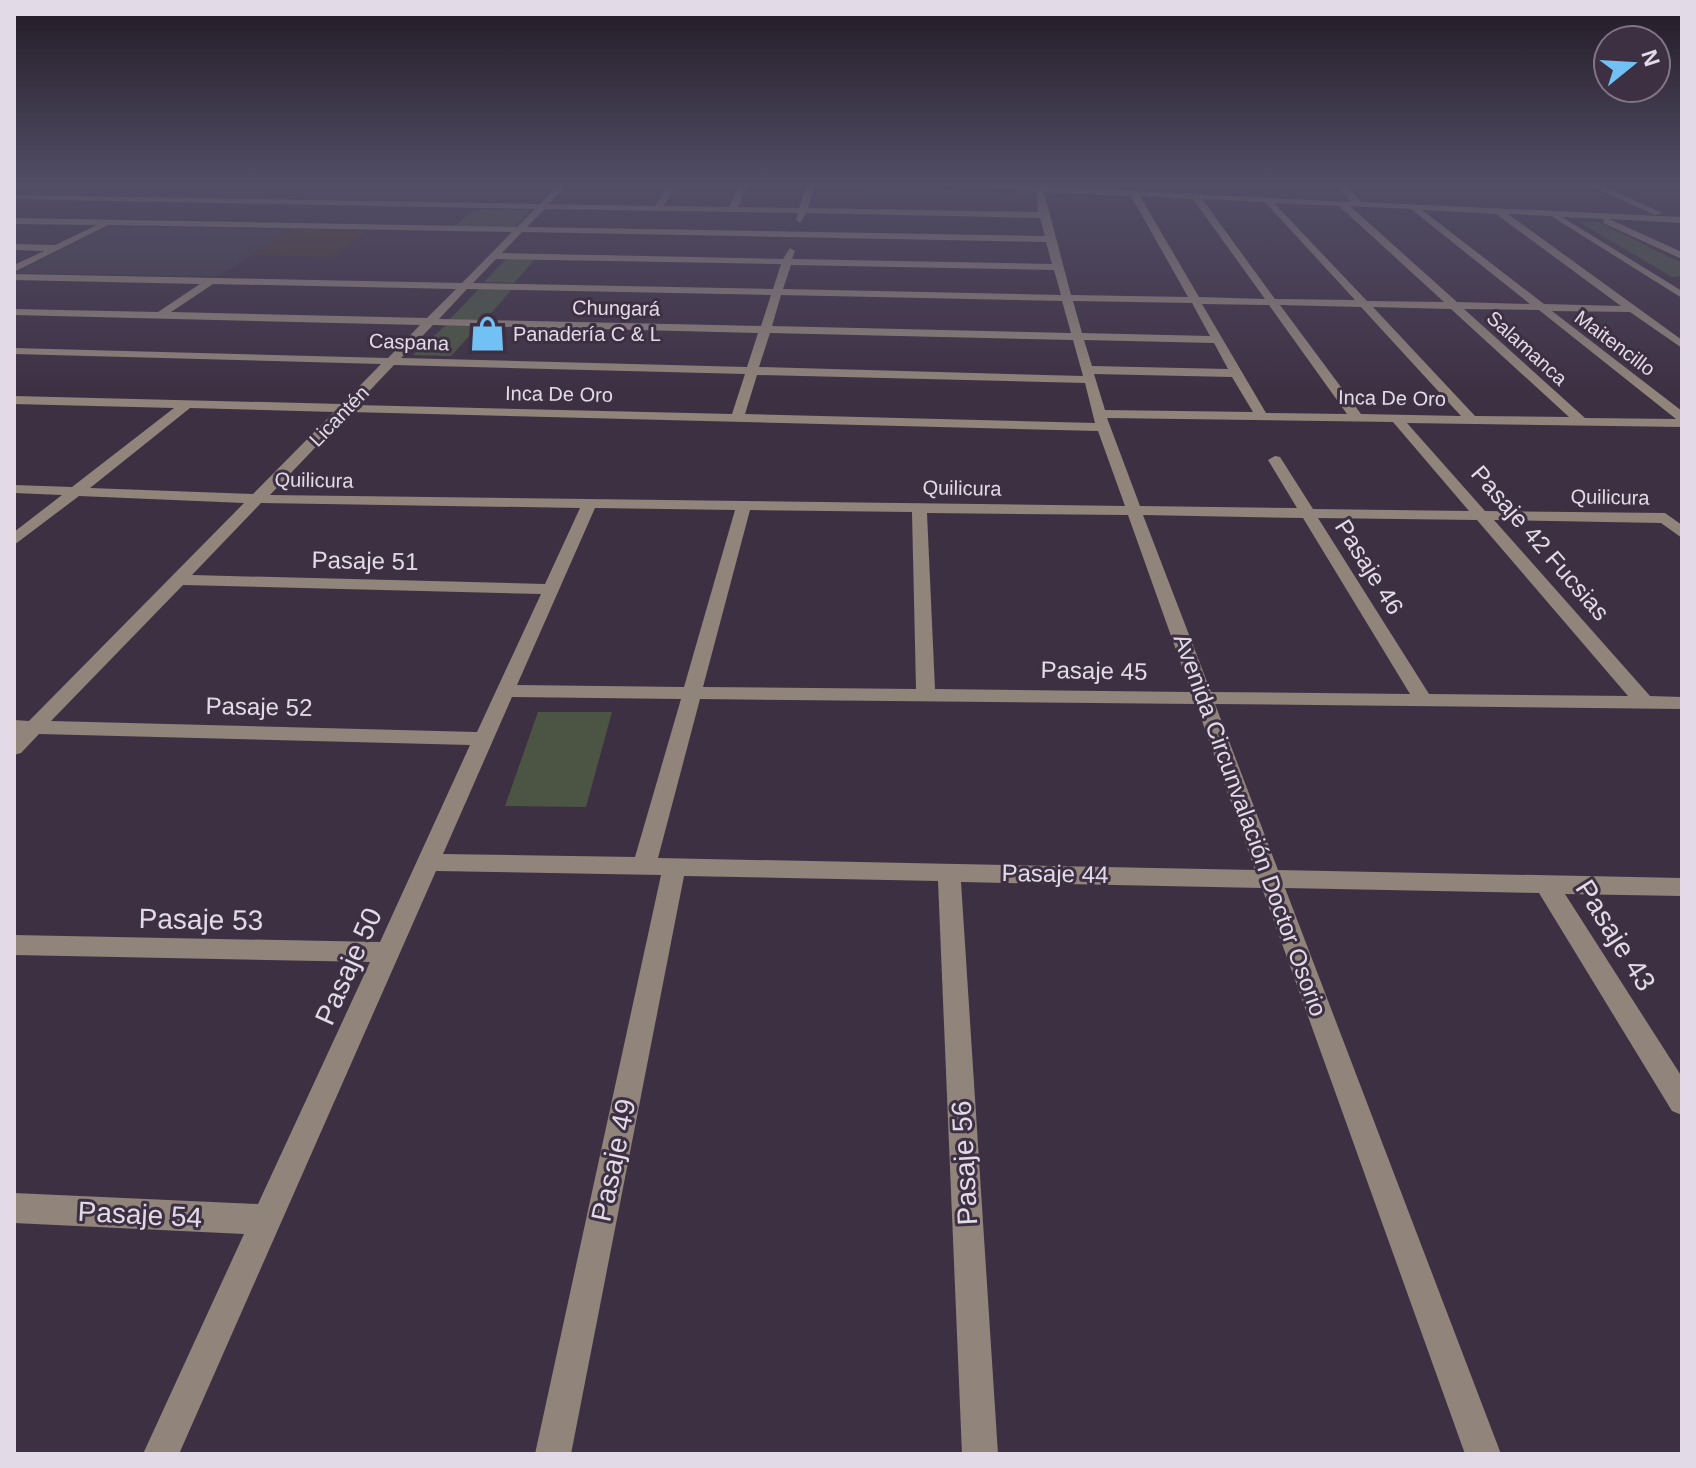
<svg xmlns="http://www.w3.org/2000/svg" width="1696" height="1468" font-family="Arial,sans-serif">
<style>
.commercial{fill:#463c4c}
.education{fill:#4a392f}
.green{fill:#4c5544}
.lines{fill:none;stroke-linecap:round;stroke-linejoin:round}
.minor{fill:#91847b;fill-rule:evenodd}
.labels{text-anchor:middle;stroke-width:6;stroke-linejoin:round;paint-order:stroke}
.far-street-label{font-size:20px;fill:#e3dae7;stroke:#3e3043}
.far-poi-label{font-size:20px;fill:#e3dae7;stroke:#3e3043;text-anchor:start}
.street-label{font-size:24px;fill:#e3dae7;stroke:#3e3043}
.near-street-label{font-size:28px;fill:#e3dae7;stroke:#3e3043}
</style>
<rect width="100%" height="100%" fill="#3e3043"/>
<path class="commercial" d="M107,226L291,229L219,276L15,273Z"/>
<g class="education">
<path d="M1238,186H1328L1338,199L1241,194Z"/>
<path d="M291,229L367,231L332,257L252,255Z"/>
</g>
<g class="green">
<path d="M868,186H888L1020,196L867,194Z"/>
<path d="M474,210H531L513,229L452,228Z"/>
<path d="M1579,222H1598L1682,263V276L1672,277Z"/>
<path d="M506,259H535L514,283L484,282Z"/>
<path d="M481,287L513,288L485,320H449Z"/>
<path d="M447,324H480L451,356L413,355Z"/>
<path d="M538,712H612L586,807L505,806Z"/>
</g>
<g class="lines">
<g class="minor">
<path d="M557,186H566L549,204L655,206L668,186H676L663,206L729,207L739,186H747L738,207L799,208L806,186H814L808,208L1038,212L1036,191L973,186H1036L1351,202L1338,186H1347L1361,202L1682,217V223L1609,219L1682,252V259L1603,223L1604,219L1562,217L1682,291V298L1551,216L1508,214L1682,340V348L1630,312L1552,311L1682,411V427L1407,423L1485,511L1665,513L1682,525V538L1661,523L1494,520L1650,696L1682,697V709L1215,704L1278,870L1682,878V896L1565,894L1682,1077V1115L1672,1111L1539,893L1285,888L1501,1454H1465L1262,888L961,882L998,1454H962L938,881L684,876L571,1454H535L661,875L436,871L179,1454H143L244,1234L14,1223V1193L258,1204L370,962L14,955V935L380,942L470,745L39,734L21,753L14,755V720L29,721L244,503L79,496L14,545V532L62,495L14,493V485L72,487L174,408L14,404V396L342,404L381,364L14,354V348L388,358L420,325L14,315V309L158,312L200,284L14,280V274L462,283L512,232L108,225L14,272V265L44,251L14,250V244L55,245L97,225L14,224V218L517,227L535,209L14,199V195L540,204ZM1044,192L1131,196L1188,297L1071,295ZM1140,196L1193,199L1265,299L1199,297ZM1202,199L1265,202L1355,300L1275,299ZM1274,203L1339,206L1444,302L1367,301ZM1350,206L1411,209L1530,304L1457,302ZM545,209L798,213L796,220L800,223L806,213L1040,218L1045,236L527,227ZM1422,210L1496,214L1621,306L1544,304ZM522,232L1046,242L1052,264L792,259L795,251L790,248L783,259L502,253ZM496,259L781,264L773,289L473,283ZM791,265L1054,270L1061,295L783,289ZM213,284L456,289L427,318L171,312ZM467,289L771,295L761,326L439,319ZM781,295L1062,301L1071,333L772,326ZM1073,301L1192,303L1210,336L1082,333ZM1202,304L1269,305L1347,414L1266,413ZM1280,305L1361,307L1461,416L1361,414ZM1373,307L1451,309L1569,417L1475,416ZM1464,309L1539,310L1676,419L1585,418ZM433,325L758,333L747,367L401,358ZM770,333L1073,340L1083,376L759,367ZM1084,340L1214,343L1228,369L1092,366ZM394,365L745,374L732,414L356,405ZM1094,374L1232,377L1253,412L1105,410ZM757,375L1085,383L1095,423L745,414ZM190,408L334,412L253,494L90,488ZM349,412L1098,431L1125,506L270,495ZM1107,418L1393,422L1469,511L1313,509L1280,457L1275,456L1268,460L1297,508L1140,506ZM261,503L580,508L545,584L192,575ZM595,508L735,510L684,687L517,685ZM750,510L912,512L916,689L703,687ZM927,513L1128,515L1191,692L935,689ZM1143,515L1303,518L1410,694L1211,692ZM1318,518L1477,520L1628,696L1429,694ZM183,585L541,594L477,732L51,721ZM512,697L681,699L635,857L443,854ZM700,699L1196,704L1255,870L658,858Z"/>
<path d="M1591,186H1603L1662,213L1655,215Z"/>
</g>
</g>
<linearGradient id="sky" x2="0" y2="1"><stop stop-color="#221a25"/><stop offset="0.47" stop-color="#524e66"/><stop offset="1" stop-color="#524e66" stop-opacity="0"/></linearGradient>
<rect width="1696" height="392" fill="url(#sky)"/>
<defs>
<symbol id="shop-bare" viewBox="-9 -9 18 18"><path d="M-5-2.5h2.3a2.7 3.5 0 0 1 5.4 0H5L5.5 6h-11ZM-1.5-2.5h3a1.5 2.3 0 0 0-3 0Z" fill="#72c1f5" stroke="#3e3043" stroke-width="2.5" paint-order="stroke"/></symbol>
</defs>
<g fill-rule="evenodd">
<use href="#shop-bare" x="462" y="308" width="51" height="51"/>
</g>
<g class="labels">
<g class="far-street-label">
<text transform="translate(616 308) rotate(1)" y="7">Chungará</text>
<text transform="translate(409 342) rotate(2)" y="7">Caspana</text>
<text transform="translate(1615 343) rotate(37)" y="7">Maitencillo</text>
<text transform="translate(1527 348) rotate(42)" y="7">Salamanca</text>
<text transform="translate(559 394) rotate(1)" y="7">Inca De Oro</text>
<text transform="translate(1392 398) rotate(1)" y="7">Inca De Oro</text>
<text transform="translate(339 416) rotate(-46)" y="7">Licantén</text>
<text transform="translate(314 480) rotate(1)" y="7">Quilicura</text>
<text transform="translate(962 488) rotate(1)" y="7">Quilicura</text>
<text transform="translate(1610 497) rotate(1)" y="7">Quilicura</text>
</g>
<g class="far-poi-label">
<text x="513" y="341">Panadería C &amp; L</text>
</g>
<g class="street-label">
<text transform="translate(1540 543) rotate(49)" y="8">Pasaje 42 Fucsias</text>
<text transform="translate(365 561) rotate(1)" y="8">Pasaje 51</text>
<text transform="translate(1369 567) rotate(58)" y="8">Pasaje 46</text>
<text transform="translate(1094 671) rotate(1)" y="8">Pasaje 45</text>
<text transform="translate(259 707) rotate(1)" y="8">Pasaje 52</text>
<text transform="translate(1250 825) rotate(70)" y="8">Avenida Circunvalación Doctor Osorio</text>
<text transform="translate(1055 874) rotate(1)" y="8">Pasaje 44</text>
</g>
<g class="near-street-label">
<text transform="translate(201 919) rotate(1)" y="10">Pasaje 53</text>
<text transform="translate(1616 935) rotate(58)" y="10">Pasaje 43</text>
<text transform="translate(348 966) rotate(-66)" y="10">Pasaje 50</text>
<text transform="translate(613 1160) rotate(-78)" y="10">Pasaje 49</text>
<text transform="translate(964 1163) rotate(-93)" y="10">Pasaje 56</text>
<text transform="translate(140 1214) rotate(3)" y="10">Pasaje 54</text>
</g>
</g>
<rect width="1696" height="1468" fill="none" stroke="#e3dae7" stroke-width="32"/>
<g transform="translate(1632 64) rotate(72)"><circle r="38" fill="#3e3043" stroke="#807485" stroke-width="2"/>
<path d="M0-6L14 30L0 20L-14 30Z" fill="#72c1f5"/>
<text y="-12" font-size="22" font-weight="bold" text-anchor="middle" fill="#e3dae7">N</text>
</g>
</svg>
